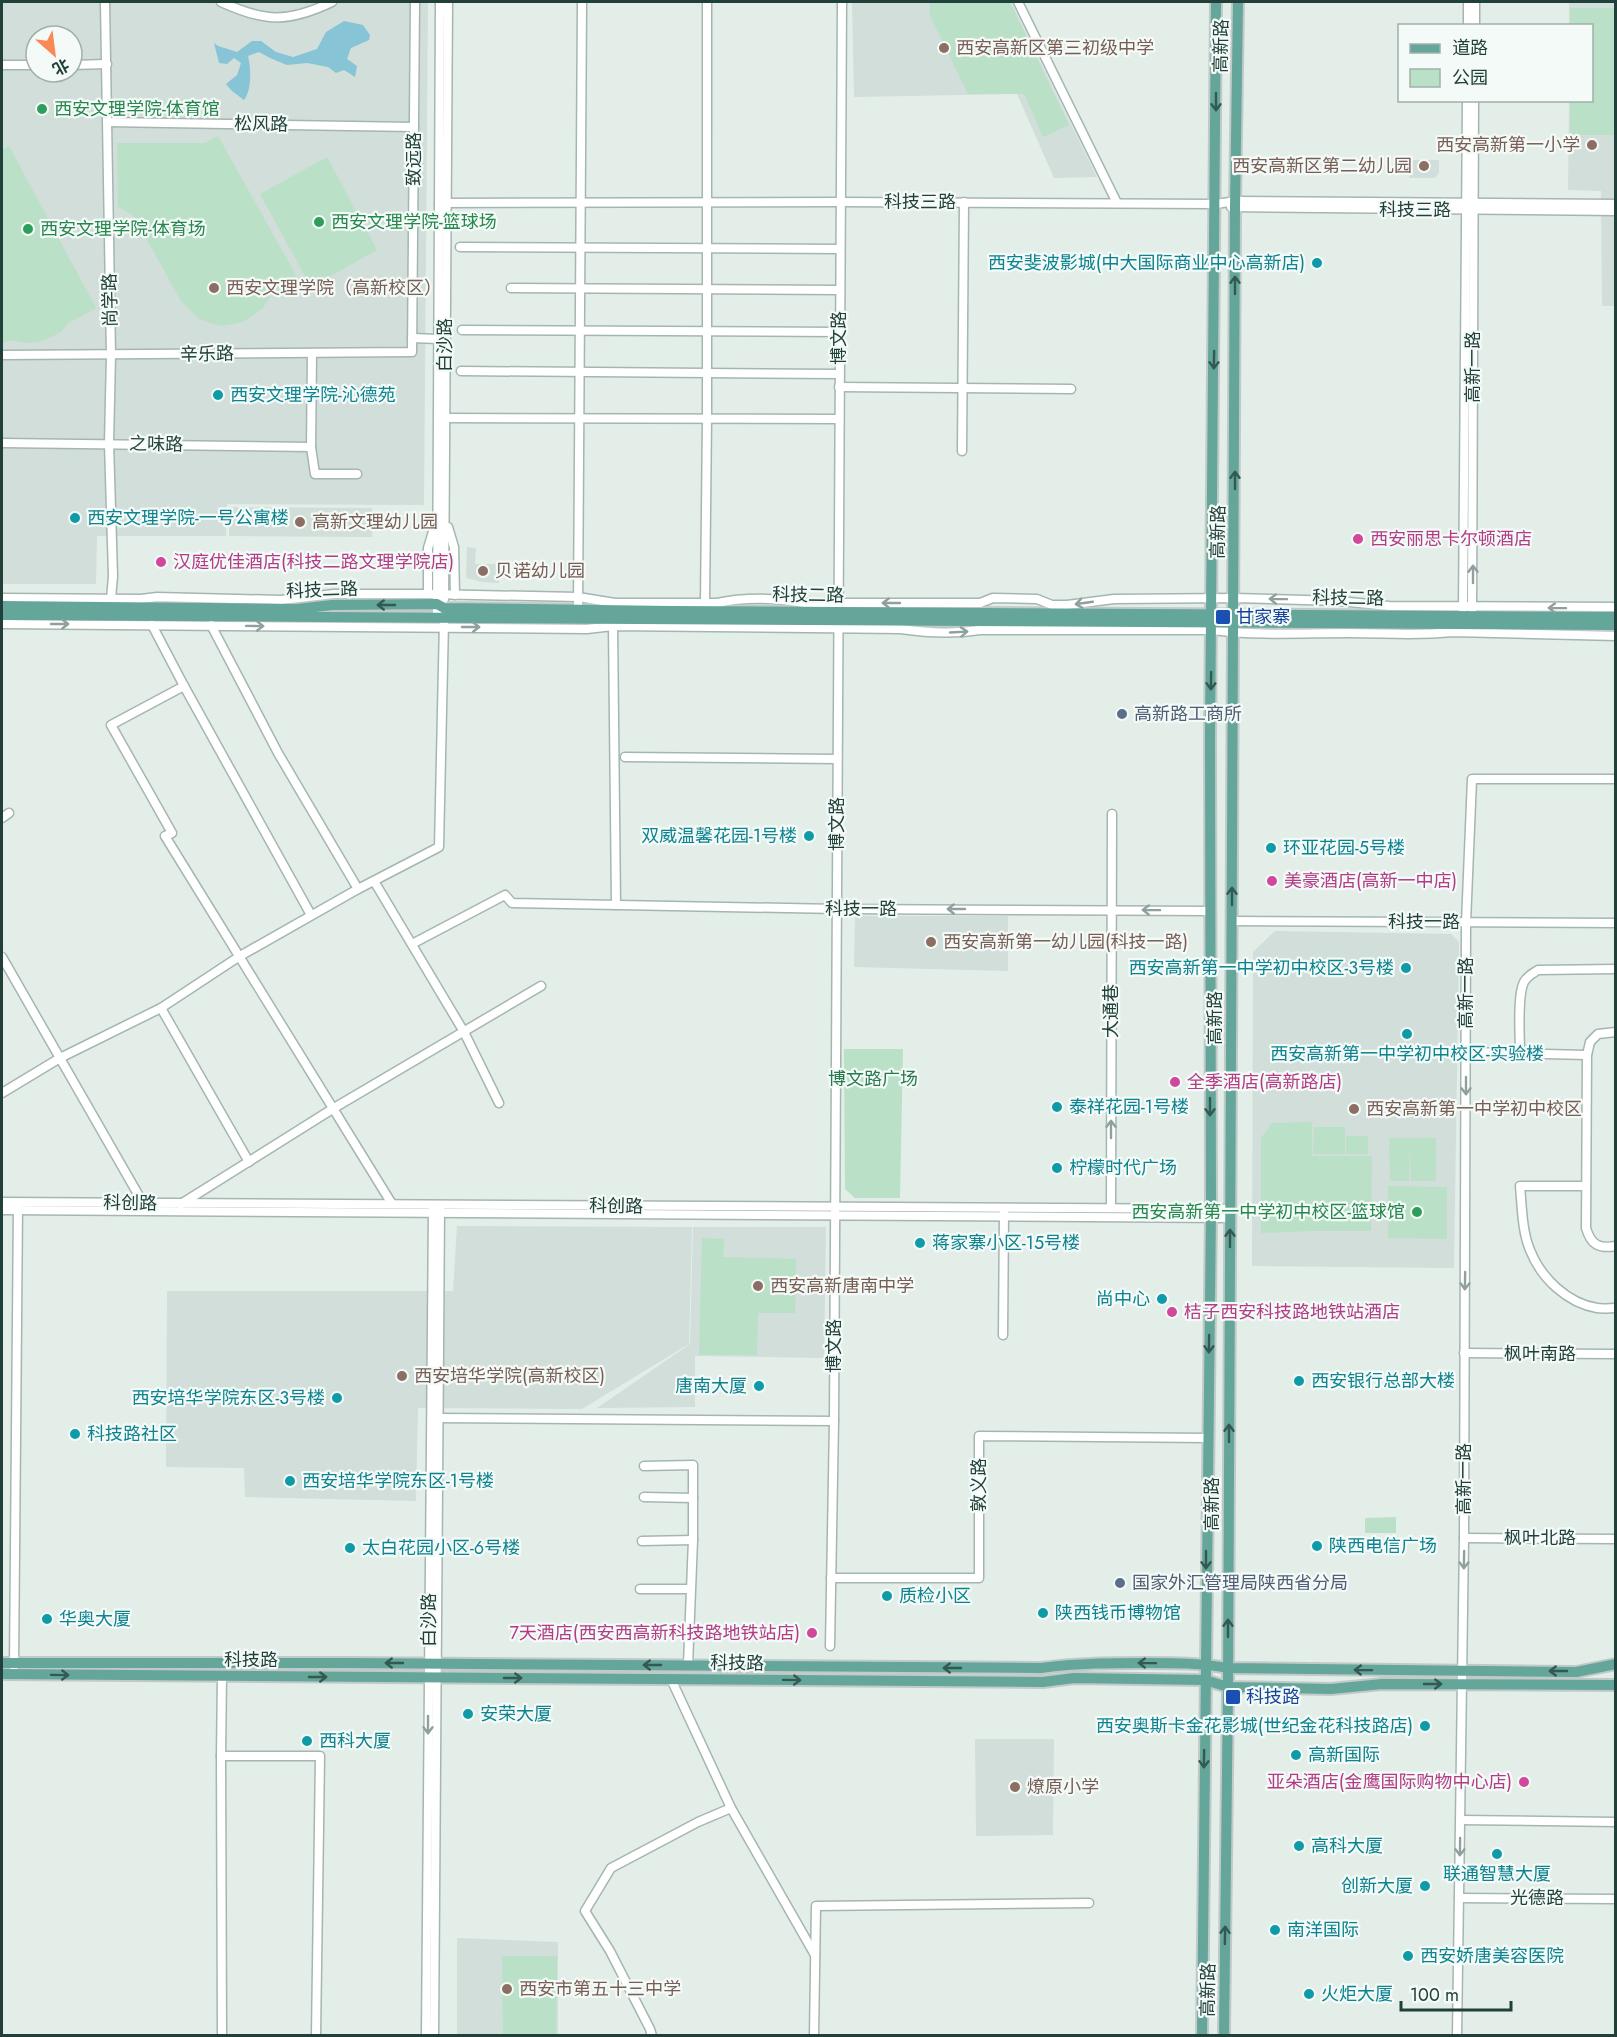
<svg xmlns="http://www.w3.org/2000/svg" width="1617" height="2037" font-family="Jost,'Noto Sans SC',sans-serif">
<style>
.built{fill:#d1ded9;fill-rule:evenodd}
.green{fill:#bae0c7}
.water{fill:#87c4d6}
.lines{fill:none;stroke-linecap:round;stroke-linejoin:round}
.minor-casing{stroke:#a5b6b1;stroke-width:11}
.major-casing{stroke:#c1cac8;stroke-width:14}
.minor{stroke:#fff;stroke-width:8}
.major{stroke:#64a69a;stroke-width:10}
.oneway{stroke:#325a52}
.oneway2{stroke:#90a09c}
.education-dot{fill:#8d6e63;stroke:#f4faf7;stroke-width:2}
.leisure-dot{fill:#2e9e5b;stroke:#f4faf7;stroke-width:2}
.culture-dot{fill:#0f9aa8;stroke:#f4faf7;stroke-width:2}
.hotel-dot{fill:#d1479c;stroke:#f4faf7;stroke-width:2}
.transit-dot{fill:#1a4fb4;stroke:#f4faf7;stroke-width:2}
.service-dot{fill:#5c6f8a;stroke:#f4faf7;stroke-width:2}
.labels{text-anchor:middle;stroke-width:4.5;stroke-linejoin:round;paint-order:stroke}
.street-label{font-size:18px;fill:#21403a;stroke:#f4faf7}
.education-label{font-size:18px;fill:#785e54;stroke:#f4faf7;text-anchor:start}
.leisure-label{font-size:18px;fill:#27864d;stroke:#f4faf7;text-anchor:start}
.culture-label{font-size:18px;fill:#0d838f;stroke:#f4faf7;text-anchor:start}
.hotel-label{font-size:18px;fill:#b23c85;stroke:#f4faf7;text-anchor:start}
.transit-label{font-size:18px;fill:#164399;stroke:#f4faf7;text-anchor:start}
.service-label{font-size:18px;fill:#4e5e75;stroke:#f4faf7;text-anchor:start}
.park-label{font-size:18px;fill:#287a4e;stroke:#f4faf7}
</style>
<rect width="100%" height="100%" fill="#e3eee9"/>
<g class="built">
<path d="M2,2H428L424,505L227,504L226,536H97L96,584H2ZM36,36H72V72H36Z"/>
<path d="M852,2H1011L1097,177L1054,178L1017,94L854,97Z"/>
<path d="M1569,2H1615V306H1602L1601,191L1568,190L1569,101L1592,100V26L1569,25Z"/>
<path d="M1410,160H1439V173L1435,178H1409Z"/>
<path d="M229,507L372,508V537L229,536Z"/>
<path d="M467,547L476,548L475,564H499V583L482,582L466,578Z"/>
<path d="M855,916H1008V971L854,967Z"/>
<path d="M1275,931L1451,934L1459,942L1454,1268L1252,1266L1253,952Z"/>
<path d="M457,1226L692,1227L689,1344L582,1409L418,1408L416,1501L245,1497L244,1468L166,1467L167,1291H453Z"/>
<path d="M693,1227H826L824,1358L695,1356V1407L597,1408L690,1344Z"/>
<path d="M975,1739H1054L1053,1835L976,1836Z"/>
<path d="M457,1938L558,1942V2035H457Z"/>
</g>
<g class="green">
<path d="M930,2H1010L1069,125L1043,137L1024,94H968L930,16Z"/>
<path d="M1570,8H1615V135H1570V101L1592,100V26L1570,25Z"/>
<path d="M218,136L298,279L272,293L263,308L243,322L222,326L210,323L198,318L181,301L133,215L118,207L117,143H205Z"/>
<path d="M9,146L96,308L68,323L61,332L43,341L28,343L10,340L2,344V150Z"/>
<path d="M327,157L377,250L311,287L260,194Z"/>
<path d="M844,1049H903L900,1198H855L845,1189Z"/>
<path d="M1312,1122V1156H1372L1371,1231H1311L1261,1233V1138L1272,1123Z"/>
<path d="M1314,1127H1345V1154H1313Z"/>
<rect x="1346" y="1136" width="22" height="18"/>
<path d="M1389,1138H1436V1181H1411L1410,1143L1409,1181H1390Z"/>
<path d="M1388,1186L1447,1187V1239L1388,1238Z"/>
<path d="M702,1238L724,1239L723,1257L796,1259L795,1313H758L757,1355H699Z"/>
<path d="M1396,1517V1533H1365V1518Z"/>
<path d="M502,1956H557L556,2035H503Z"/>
</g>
<path class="water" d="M344,21L363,25L370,35L369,40L351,48L347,59L357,66L355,77L344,70L336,73L328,67L307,63L287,65L270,58L259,52L248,56C251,68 252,90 244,100L232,91L226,84L237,75L241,63L234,58L227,64L219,63L214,43L218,46L237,52L252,41H261L276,52L293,57L317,49L326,32Z"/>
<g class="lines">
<defs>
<g id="minor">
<path d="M105,2L111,355L109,443L113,576L111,599"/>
<path d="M221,2C265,22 288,23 332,2"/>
<path d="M1018,2L1117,203"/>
<path d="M1468,26V2"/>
<path d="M1475,26V2"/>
<path d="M2,65H36"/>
<path d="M72,65L107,64"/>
<path d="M108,122L414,127"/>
<path d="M439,203L840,202L1216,204L1236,201L1616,204"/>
<path d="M1231,207L1616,211"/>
<path d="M460,247L840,249"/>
<path d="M511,288L839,290"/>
<path d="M462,330L839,332"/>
<path d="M412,338L438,339"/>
<path d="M312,353L311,447L315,474H357"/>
<path d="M2,355L412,352L415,2"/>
<path d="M461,371L839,374"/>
<path d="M839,387L1071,389"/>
<path d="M445,418L839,419"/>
<path d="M2,443L311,447"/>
<path d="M962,451L964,202"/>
<path d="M448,527L454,547L455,595"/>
<path d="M428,594V548L435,525"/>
<path d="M2,598L141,599L157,597L281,600L334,594H428L578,597L615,603H717C745,597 776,598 804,603H980L993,598L1037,599L1052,605H1067L1114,599L1234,598L1339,601L1389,606L1616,607"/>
<path d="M444,599L448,2"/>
<path d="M705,603L707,418V2"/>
<path d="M578,610L582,2"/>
<path d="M1463,610L1467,100"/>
<path d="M1472,611L1474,100"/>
<path d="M437,617L440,2"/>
<path d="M2,624L587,629L613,626L901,629C928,633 954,634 980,630H1212C1258,636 1304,633 1350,633C1385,633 1418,636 1452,632L1616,636"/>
<path d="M152,625L184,686L311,915"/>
<path d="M211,625L278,753L358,889"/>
<path d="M613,626L616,905"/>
<path d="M184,686L111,725L172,833L165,836L392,1204"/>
<path d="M625,757L837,759"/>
<path d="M2,818L9,813"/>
<path d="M374,881L464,1032L499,1103"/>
<path d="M1232,921L1616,923"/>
<path d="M412,944L505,895L512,903L837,909L1210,911"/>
<path d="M2,957L143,1203"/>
<path d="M161,1008L249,1162"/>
<path d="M1616,1032L1598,1034L1590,1042L1587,1055L1586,1228C1591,1245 1599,1249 1616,1246"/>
<path d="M1466,1052L1587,1055"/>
<path d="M1520,1053C1520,1037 1517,995 1524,982C1527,976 1532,974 1538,970L1616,969"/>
<path d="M2,1093L60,1058L161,1008L240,956L358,889L439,847L444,621"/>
<path d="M1586,1186H1520C1522,1207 1522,1231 1530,1250C1541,1278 1567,1303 1597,1308C1603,1309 1610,1308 1616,1308"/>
<path d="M2,1202L1231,1209"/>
<path d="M181,1204L334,1108L541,986"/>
<path d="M1111,1208L1112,814"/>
<path d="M2,1210L1231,1218"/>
<path d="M1003,1335L1004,1212"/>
<path d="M1464,1353L1616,1354"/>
<path d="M434,1418L834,1421"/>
<path d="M644,1466L693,1465V1540L688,1665"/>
<path d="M644,1497L693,1498"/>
<path d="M1464,1538L1616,1539"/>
<path d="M642,1541L693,1540"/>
<path d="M831,1578H979V1436L1208,1438"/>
<path d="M640,1589H690"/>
<path d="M830,1646L834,1421L842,2"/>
<path d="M14,1666L18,1205"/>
<path d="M671,1679L731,1808L815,1955"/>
<path d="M221,1756H320L316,2036"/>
<path d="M1461,1820L1616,1822"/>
<path d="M1459,1898L1616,1899"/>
<path d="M222,2036L221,1756L222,1676"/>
<path d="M426,2036L433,1208"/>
<path d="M434,2036L440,1208"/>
<path d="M652,2036L650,2029L610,1951L585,1911L611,1868L698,1822L731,1808"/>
<path d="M814,2036L816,1906L1089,1903"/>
<path d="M1457,2036L1464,1538L1466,923L1472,779H1616"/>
</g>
<g id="major">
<path d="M2,606L297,609L332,605L437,604L444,608L671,611L1616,617"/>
<path d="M2,615L1616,625"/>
<path d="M2,1663H350L1041,1668C1079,1663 1111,1663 1149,1663C1175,1663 1201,1663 1228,1668L1576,1672L1616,1664"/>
<path d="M2,1674L1043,1682L1074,1678L1205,1680L1228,1687L1331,1689L1382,1684L1616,1685"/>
<path d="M1202,2036L1211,1209L1210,738L1216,2"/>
<path d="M1224,2036L1228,1687L1235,208L1238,2"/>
</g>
</defs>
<use href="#minor" class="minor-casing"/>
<use href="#major" class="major-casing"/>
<use href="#minor" class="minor"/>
<use href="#major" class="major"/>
</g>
<defs><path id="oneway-shaft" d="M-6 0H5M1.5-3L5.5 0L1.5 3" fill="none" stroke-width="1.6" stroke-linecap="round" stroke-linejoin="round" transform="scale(1.5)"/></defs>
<g class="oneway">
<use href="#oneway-shaft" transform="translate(1216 102) rotate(90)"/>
<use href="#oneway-shaft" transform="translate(1235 285) rotate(-90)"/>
<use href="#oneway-shaft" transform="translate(1214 360) rotate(91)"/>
<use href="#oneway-shaft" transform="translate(1235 480) rotate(-90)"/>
<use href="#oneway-shaft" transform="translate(386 605) rotate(180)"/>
<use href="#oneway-shaft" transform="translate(1211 681) rotate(91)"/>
<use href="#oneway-shaft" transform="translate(1232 896) rotate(-90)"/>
<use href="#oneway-shaft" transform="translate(1210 1107) rotate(90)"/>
<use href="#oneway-shaft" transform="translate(1230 1238) rotate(-90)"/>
<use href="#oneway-shaft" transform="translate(1209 1344) rotate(91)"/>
<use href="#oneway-shaft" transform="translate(1229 1433) rotate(-90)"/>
<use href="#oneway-shaft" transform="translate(1206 1560) rotate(90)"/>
<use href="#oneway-shaft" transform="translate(1228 1628) rotate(-90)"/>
<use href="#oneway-shaft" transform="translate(394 1663) rotate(-180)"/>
<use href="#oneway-shaft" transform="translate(1147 1663) rotate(-179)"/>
<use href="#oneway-shaft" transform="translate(652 1665) rotate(-180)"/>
<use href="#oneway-shaft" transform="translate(952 1668) rotate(-180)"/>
<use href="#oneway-shaft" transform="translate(1363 1670) rotate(-179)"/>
<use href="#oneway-shaft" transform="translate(1558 1671) rotate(-180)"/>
<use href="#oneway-shaft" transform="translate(60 1675) rotate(1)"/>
<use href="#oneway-shaft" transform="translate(318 1677)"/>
<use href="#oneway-shaft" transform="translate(513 1678)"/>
<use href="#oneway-shaft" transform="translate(792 1680) rotate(1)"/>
<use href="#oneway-shaft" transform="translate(1433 1684)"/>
<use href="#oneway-shaft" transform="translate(1204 1759) rotate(91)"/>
<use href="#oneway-shaft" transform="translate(1225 1935) rotate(-89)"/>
</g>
<g class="oneway2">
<use href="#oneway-shaft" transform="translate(1473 574) rotate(-90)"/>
<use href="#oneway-shaft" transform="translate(1278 599) rotate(-179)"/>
<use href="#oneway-shaft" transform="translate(891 603) rotate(-180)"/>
<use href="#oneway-shaft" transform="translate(1084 603) rotate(172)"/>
<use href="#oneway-shaft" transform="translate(1557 608) rotate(-179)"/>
<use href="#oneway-shaft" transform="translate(60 624)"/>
<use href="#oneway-shaft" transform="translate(255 626) rotate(1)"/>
<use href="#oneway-shaft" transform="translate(471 627)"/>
<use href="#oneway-shaft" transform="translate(959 632) rotate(-3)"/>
<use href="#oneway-shaft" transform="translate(956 909) rotate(-180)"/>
<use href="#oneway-shaft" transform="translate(1151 910) rotate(-179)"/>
<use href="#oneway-shaft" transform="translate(1466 1086) rotate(90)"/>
<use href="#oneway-shaft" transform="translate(1111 1129) rotate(-90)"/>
<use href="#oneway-shaft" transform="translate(1465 1281) rotate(91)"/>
<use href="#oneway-shaft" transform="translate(1464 1560) rotate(91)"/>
<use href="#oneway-shaft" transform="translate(428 1725) rotate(90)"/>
<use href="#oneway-shaft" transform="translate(1460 1847) rotate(91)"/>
</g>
<g class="education-dot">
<circle cx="944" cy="48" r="6"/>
<circle cx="1592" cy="145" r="6"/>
<circle cx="1424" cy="166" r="6"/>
<circle cx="214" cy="288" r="6"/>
<circle cx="300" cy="522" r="6"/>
<circle cx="483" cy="571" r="6"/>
<circle cx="931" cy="942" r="6"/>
<circle cx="1354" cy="1109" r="6"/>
<circle cx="758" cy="1286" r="6"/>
<circle cx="402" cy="1376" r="6"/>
<circle cx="1015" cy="1787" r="6"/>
<circle cx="507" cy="1989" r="6"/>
</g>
<g class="leisure-dot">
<circle cx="42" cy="109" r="6"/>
<circle cx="319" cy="222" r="6"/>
<circle cx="28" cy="229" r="6"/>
<circle cx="1417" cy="1212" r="6"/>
</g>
<g class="culture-dot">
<circle cx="1317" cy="263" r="6"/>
<circle cx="218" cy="395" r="6"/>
<circle cx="75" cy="518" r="6"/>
<circle cx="809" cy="836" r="6"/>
<circle cx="1271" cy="848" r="6"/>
<circle cx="1406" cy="968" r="6"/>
<circle cx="1407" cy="1034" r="6"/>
<circle cx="1057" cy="1107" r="6"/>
<circle cx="1057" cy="1168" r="6"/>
<circle cx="920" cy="1243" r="6"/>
<circle cx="1162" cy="1299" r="6"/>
<circle cx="1299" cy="1381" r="6"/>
<circle cx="759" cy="1386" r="6"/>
<circle cx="337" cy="1398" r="6"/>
<circle cx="75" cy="1434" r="6"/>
<circle cx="290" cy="1481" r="6"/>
<circle cx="1317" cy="1546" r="6"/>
<circle cx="350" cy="1548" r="6"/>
<circle cx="887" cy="1596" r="6"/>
<circle cx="1043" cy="1613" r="6"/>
<circle cx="47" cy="1619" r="6"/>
<circle cx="468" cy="1714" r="6"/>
<circle cx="1425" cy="1726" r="6"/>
<circle cx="307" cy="1741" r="6"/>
<circle cx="1296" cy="1755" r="6"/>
<circle cx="1299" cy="1846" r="6"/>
<circle cx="1497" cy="1854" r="6"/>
<circle cx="1425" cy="1886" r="6"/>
<circle cx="1275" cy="1930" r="6"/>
<circle cx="1408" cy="1956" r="6"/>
<circle cx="1309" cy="1994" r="6"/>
</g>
<g class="hotel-dot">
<circle cx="1358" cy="539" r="6"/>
<circle cx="161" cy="562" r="6"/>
<circle cx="1272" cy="881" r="6"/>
<circle cx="1175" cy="1082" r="6"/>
<circle cx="1172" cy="1312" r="6"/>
<circle cx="812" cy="1633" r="6"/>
<circle cx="1524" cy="1782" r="6"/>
</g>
<g class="transit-dot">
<rect x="1215" y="609" width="16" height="16" rx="3"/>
<rect x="1225" y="1689" width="16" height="16" rx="3"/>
</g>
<g class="service-dot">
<circle cx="1122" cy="714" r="6"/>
<circle cx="1120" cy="1583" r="6"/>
</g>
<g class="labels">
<g class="street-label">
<text transform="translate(1221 46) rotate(-89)" y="6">高新路</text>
<text transform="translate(261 124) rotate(1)" y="6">松风路</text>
<text transform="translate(414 159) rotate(-90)" y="6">致远路</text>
<text x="920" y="208">科技三路</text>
<text x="1415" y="216">科技三路</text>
<text transform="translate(110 300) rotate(-91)" y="6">尚学路</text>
<text transform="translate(839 338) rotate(-90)" y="6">博文路</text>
<text transform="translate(445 345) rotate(-90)" y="6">白沙路</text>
<text transform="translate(207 354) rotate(-1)" y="6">辛乐路</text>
<text transform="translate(1473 367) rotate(-90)" y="6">高新一路</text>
<text transform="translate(156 444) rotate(1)" y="6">之味路</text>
<text transform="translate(1218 532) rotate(-89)" y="6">高新路</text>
<text transform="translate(322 590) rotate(-2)" y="6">科技二路</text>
<text transform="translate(808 595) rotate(1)" y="6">科技二路</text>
<text transform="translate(1348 598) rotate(1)" y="6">科技二路</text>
<text transform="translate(837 824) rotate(-90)" y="6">博文路</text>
<text x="861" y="915">科技一路</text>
<text x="1424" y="928">科技一路</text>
<text transform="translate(1466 993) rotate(-90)" y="6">高新一路</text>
<text transform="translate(1111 1011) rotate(-90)" y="6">大通巷</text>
<text transform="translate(1215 1018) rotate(-90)" y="6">高新路</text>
<text transform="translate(130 1203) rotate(1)" y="6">科创路</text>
<text transform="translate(616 1206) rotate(1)" y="6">科创路</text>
<text transform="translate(834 1346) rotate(-90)" y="6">博文路</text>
<text x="1540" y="1360">枫叶南路</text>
<text transform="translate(1464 1479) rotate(-90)" y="6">高新一路</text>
<text transform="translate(979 1485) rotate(-90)" y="6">敦义路</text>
<text transform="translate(1212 1504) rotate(-90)" y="6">高新路</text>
<text x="1540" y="1544">枫叶北路</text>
<text transform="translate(429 1620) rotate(-90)" y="6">白沙路</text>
<text x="251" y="1666">科技路</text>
<text transform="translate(737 1663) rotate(1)" y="6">科技路</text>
<text x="1537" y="1904">光德路</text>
<text transform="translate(1208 1990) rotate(-89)" y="6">高新路</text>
</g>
<g class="education-label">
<text x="956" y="54">西安高新区第三初级中学</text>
<text x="1580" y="151" text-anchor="end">西安高新第一小学</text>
<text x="1412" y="172" text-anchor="end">西安高新区第二幼儿园</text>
<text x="226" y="294">西安文理学院（高新校区）</text>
<text x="312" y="528">高新文理幼儿园</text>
<text x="495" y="577">贝诺幼儿园</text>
<text x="943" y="948">西安高新第一幼儿园(科技一路)</text>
<text x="1366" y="1115">西安高新第一中学初中校区</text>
<text x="770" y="1292">西安高新唐南中学</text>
<text x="414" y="1382">西安培华学院(高新校区)</text>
<text x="1027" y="1793">燎原小学</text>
<text x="519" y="1995">西安市第五十三中学</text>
</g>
<g class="leisure-label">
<text x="54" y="115">西安文理学院-体育馆</text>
<text x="331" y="228">西安文理学院-篮球场</text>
<text x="40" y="235">西安文理学院-体育场</text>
<text x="1405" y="1218" text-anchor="end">西安高新第一中学初中校区-篮球馆</text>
</g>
<g class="culture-label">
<text x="1305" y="269" text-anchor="end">西安斐波影城(中大国际商业中心高新店)</text>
<text x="230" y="401">西安文理学院-沁德苑</text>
<text x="87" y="524">西安文理学院-一号公寓楼</text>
<text x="797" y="842" text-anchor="end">双威温馨花园-1号楼</text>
<text x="1283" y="854">环亚花园-5号楼</text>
<text x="1394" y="974" text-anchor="end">西安高新第一中学初中校区-3号楼</text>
<text x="1407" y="1060" text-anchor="middle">西安高新第一中学初中校区-实验楼</text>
<text x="1069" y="1113">泰祥花园-1号楼</text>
<text x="1069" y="1174">柠檬时代广场</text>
<text x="932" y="1249">蒋家寨小区-15号楼</text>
<text x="1150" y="1305" text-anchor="end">尚中心</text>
<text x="1311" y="1387">西安银行总部大楼</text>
<text x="747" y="1392" text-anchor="end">唐南大厦</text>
<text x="325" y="1404" text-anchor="end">西安培华学院东区-3号楼</text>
<text x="87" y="1440">科技路社区</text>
<text x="302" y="1487">西安培华学院东区-1号楼</text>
<text x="1329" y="1552">陕西电信广场</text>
<text x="362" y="1554">太白花园小区-6号楼</text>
<text x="899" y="1602">质检小区</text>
<text x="1055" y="1619">陕西钱币博物馆</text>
<text x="59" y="1625">华奥大厦</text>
<text x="480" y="1720">安荣大厦</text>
<text x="1413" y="1732" text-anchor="end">西安奥斯卡金花影城(世纪金花科技路店)</text>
<text x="319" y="1747">西科大厦</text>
<text x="1308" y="1761">高新国际</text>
<text x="1311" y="1852">高科大厦</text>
<text x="1497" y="1880" text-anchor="middle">联通智慧大厦</text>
<text x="1413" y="1892" text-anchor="end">创新大厦</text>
<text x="1287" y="1936">南洋国际</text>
<text x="1420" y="1962">西安娇唐美容医院</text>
<text x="1321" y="2000">火炬大厦</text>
</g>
<g class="hotel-label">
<text x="1370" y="545">西安丽思卡尔顿酒店</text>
<text x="173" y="568">汉庭优佳酒店(科技二路文理学院店)</text>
<text x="1284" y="887">美豪酒店(高新一中店)</text>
<text x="1187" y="1088">全季酒店(高新路店)</text>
<text x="1184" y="1318">桔子西安科技路地铁站酒店</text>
<text x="800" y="1639" text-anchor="end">7天酒店(西安西高新科技路地铁站店)</text>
<text x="1512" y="1788" text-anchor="end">亚朵酒店(金鹰国际购物中心店)</text>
</g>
<g class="transit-label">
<text x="1236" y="623">甘家寨</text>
<text x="1246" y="1703">科技路</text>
</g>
<g class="service-label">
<text x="1134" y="720">高新路工商所</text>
<text x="1132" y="1589">国家外汇管理局陕西省分局</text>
</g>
<g class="park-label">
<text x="873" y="1085">博文路广场</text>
</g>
</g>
<rect width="1617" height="2037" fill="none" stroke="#21403a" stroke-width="6"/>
<rect x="1398" y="24" width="195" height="78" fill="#f4faf7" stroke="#a0b0ab" stroke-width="1.5"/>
<rect x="1410" y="44" width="30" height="9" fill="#64a69a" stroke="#a0b0ab" stroke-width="1.5"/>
<text x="1452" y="54" font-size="18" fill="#21403a">道路</text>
<rect x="1410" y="69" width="30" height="18" fill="#bae0c7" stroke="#a0b0ab" stroke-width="1.5"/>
<text x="1452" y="84" font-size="18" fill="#21403a">公园</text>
<g transform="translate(54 54) rotate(152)"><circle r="28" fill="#f4faf7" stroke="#a0b0ab" stroke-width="1.5"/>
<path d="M0-4.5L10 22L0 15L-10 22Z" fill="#fb8953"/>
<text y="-9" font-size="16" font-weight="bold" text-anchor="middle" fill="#21403a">北</text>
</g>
<path d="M1401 2001v9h110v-9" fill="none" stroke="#21403a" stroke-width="3"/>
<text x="1410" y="2001" font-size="18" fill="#21403a" stroke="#f4faf7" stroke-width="4.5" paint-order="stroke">100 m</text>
</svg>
